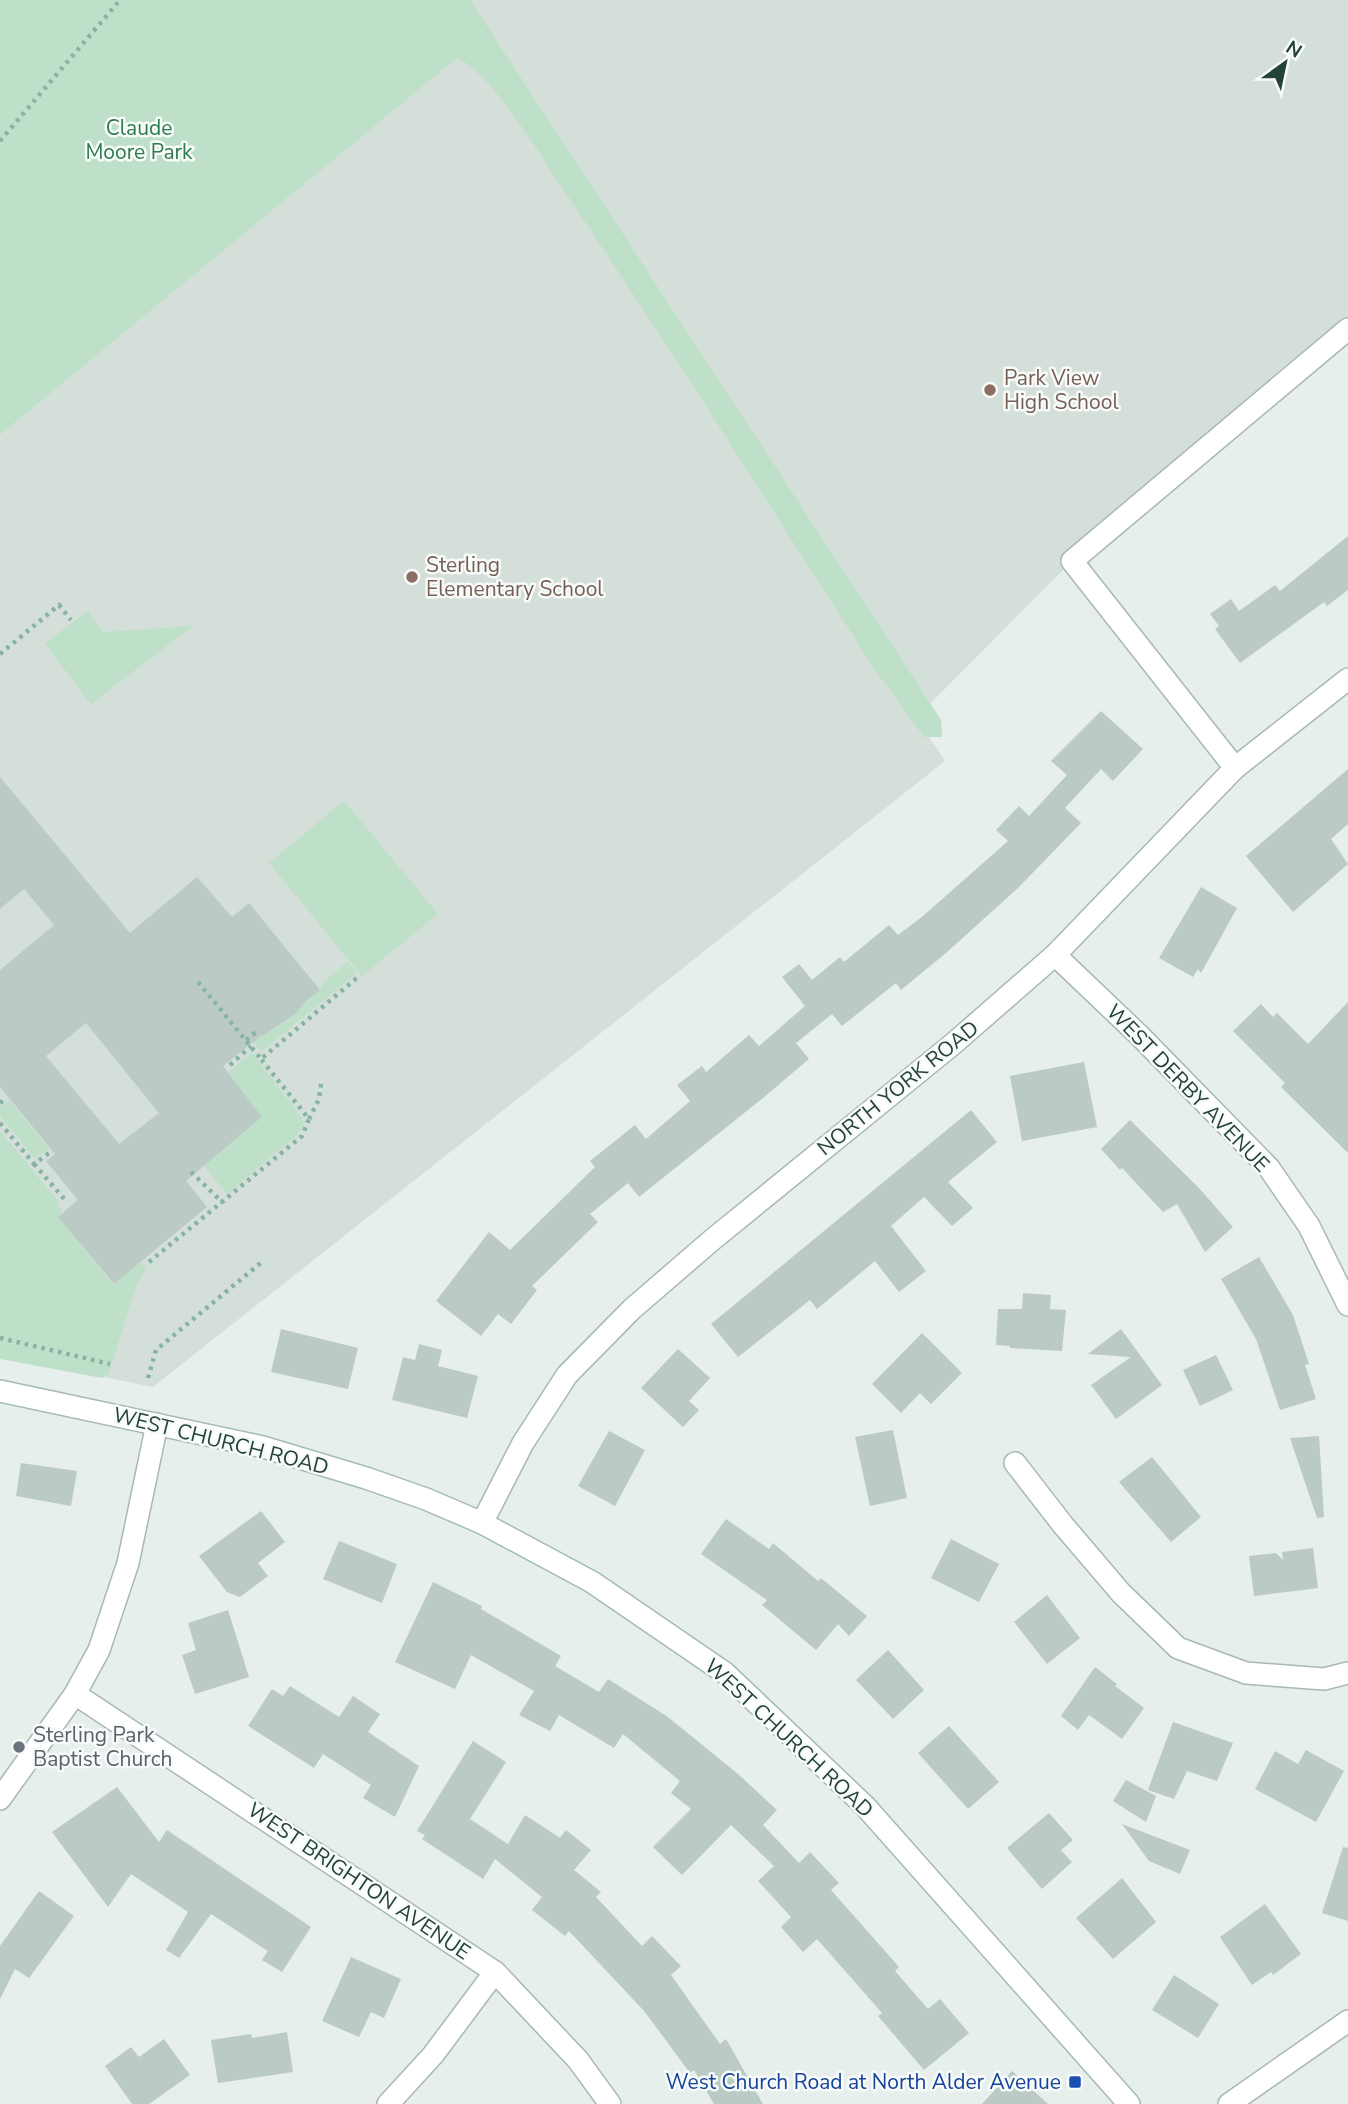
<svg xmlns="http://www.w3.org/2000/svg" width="1348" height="2104" font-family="'Nunito Sans',sans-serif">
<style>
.built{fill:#d4dfda}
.green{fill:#bfe0c8}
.building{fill:#bbcac4;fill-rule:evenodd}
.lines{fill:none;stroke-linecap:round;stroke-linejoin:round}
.minor-casing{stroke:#a8b8b2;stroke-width:24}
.secondary-casing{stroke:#a4bbb3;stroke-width:24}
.path{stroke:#86b3a5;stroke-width:4.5;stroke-dasharray:3.5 5;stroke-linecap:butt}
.minor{stroke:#fff;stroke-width:21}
.secondary{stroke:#fff;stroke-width:21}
.education-dot{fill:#8d6e63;stroke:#f7fbf9;stroke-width:2.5}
.worship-dot{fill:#6b7280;stroke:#f7fbf9;stroke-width:2.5}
.transit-dot{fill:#1a4fb4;stroke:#f7fbf9;stroke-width:2.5}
.labels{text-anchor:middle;stroke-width:5;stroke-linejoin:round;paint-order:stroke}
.park-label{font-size:21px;fill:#2d7a4b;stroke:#f7fbf9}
.education-label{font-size:21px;fill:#785e54;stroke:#f7fbf9;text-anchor:start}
.street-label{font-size:21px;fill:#24423a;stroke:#f7fbf9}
.worship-label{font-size:21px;fill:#5b616d;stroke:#f7fbf9;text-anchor:start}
.transit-label{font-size:21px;fill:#164399;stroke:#f7fbf9;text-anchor:end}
</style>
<rect width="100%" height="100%" fill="#e6efeb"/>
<path class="built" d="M452,0H1348V329L1072,561L916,718L945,761L153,1387L0,1356V435L477,41Z"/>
<g class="green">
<path d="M0,0H470L941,720L942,737H924L875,670C772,510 670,347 563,189C541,157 491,72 457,58L0,435Z"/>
<path d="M87,611L104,632L193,626L91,704L45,644Z"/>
<path d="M344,801L438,914L362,976L269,863Z"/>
<path d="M348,962L357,973L261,1052L252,1040L261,1034L264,1036L295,1014L306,1001L320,990L323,982Z"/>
<path d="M252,1052L305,1122L298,1134L227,1194L204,1166L262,1117L228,1073Z"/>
<path d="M9,1100L49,1148L35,1159L0,1116V1108Z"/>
<path d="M0,1131L59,1202L58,1205L62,1210L58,1217L113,1285L141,1262L146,1268L137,1284L110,1369L108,1375L102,1378L0,1359Z"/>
</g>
<g class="building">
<path d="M1348,536V590L1327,606L1324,602L1240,663L1215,629L1219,626L1210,614L1231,599L1239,611L1275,585L1280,591Z"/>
<path d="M1101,711L1143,749L1113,781L1101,769L1065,808L1081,823L1018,888L946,953L901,990L896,983L842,1026L832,1014L796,1043L809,1059L763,1098L639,1197L628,1183L590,1214L598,1222L532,1286L537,1290L511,1324L498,1314L481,1336L436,1301L489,1232L510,1250L595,1167L590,1161L635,1125L646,1139L690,1101L677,1085L702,1066L706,1072L749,1035L759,1046L805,1006L782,977L799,964L812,980L840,957L844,962L889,925L898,935L923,916L1008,841L996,830L1019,806L1029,816L1067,775L1051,761Z"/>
<path d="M1348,769V824L1331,839L1348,864L1293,912L1246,856Z"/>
<path d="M0,777L130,933L197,877L232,917L249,903L320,990L306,1001L295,1014L263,1036L262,1035L223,1066L262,1117L186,1181L207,1207L114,1284L58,1217L78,1200L46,1161L55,1154L0,1087V970L54,925L24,889L0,909ZM86,1023L159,1113L119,1144L46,1056Z"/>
<path d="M1201,887L1237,908L1201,973L1198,969L1193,977L1159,958Z"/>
<path d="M1348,1002V1153L1281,1087L1285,1083L1233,1031L1261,1004L1273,1017L1277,1013L1308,1044Z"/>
<path d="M1084,1062L1097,1127L1022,1141L1010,1076Z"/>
<path d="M971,1110L997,1142L948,1182L973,1208L952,1226L924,1197L891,1226L926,1271L899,1292L875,1261L817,1309L810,1300L738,1357L711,1324Z"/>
<path d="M1130,1120L1199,1188L1233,1227L1205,1252L1177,1204L1163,1212L1122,1168L1120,1170L1101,1149Z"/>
<path d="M1259,1257L1293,1315L1309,1364L1305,1365L1316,1399L1280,1410L1256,1339L1221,1279Z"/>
<path d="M1023,1293L1051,1295L1050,1309L1066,1310L1062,1351L1010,1348V1346L996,1345L998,1309H1022Z"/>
<path d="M281,1329L358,1348L348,1389L271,1372Z"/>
<path d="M1121,1329L1162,1385L1116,1419L1091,1385L1131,1357L1088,1354Z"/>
<path d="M922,1333L962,1373L931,1404L920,1393L901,1413L872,1384Z"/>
<path d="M419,1344L442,1350L438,1366L478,1376L467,1418L392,1400L403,1357L415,1360Z"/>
<path d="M678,1349L710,1378L689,1401L699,1410L683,1427L641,1388Z"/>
<path d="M1216,1355L1233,1390L1200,1406L1183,1370Z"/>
<path d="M893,1430L907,1498L870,1506L855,1437Z"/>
<path d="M609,1431L645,1450L615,1506L578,1486Z"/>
<path d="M1319,1436L1324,1517L1317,1518L1290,1438Z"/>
<path d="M1152,1457L1201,1517L1171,1542L1119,1482Z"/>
<path d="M21,1463L77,1471L71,1506L16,1496Z"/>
<path d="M261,1511L285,1542L258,1563L268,1576L240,1597L227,1592L199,1556Z"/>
<path d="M726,1519L769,1549L773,1543L818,1581L821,1578L867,1616L849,1636L838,1624L816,1650L762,1605L767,1600L701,1554Z"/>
<path d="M951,1539L999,1564L979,1602L931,1578Z"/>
<path d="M339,1541L397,1564L382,1603L323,1579Z"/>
<path d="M1313,1548L1318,1588L1254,1596L1249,1556L1276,1553L1283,1560L1282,1552Z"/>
<path d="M433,1582L482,1606L481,1609L561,1656L555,1666L599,1692L608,1679L668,1717L738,1774L777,1810L763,1825L799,1863L810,1852L839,1883L831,1890L899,1967L895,1971L928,2009L940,1999L969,2033L924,2070L878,2016L882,2013L817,1939L803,1952L781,1927L791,1917L758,1881L774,1866L731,1825L682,1875L653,1847L691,1809L671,1793L680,1781L623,1734L614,1748L559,1715L550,1731L519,1715L534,1691L471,1655L455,1689L395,1662Z"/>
<path d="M1047,1595L1080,1638L1047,1664L1014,1622Z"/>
<path d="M228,1610L249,1677L195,1694L182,1655L196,1650L188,1623Z"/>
<path d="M888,1650L924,1690L893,1719L856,1680Z"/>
<path d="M1095,1667L1117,1684L1115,1686L1144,1708L1122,1739L1089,1715L1078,1730L1061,1716Z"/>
<path d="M290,1686L339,1717L353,1696L380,1714L368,1732L419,1766L395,1817L363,1798L371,1785L323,1754L314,1768L248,1726L272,1689L283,1696Z"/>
<path d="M1173,1722L1233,1743L1217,1781L1187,1771L1174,1799L1148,1790Z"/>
<path d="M949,1726L999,1782L968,1809L918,1753Z"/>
<path d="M473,1741L506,1762L470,1819L508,1844L525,1815L560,1838L566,1830L591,1850L574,1870L601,1892L596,1897L642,1946L652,1936L681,1966L671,1975L720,2044L726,2039L763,2104H714L694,2070L690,2073L645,2012L569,1931L565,1936L532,1910L542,1897L495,1859L483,1879L422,1839L425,1835L417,1831Z"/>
<path d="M1306,1750L1344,1771L1316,1822L1255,1789L1275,1751L1298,1764Z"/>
<path d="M1126,1780L1156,1796L1146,1822L1113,1801Z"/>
<path d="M117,1787L159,1842L167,1830L311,1927L282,1972L262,1960L268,1951L211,1914L179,1958L166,1950L188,1912L131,1874L108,1907L52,1832Z"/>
<path d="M1049,1813L1073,1840L1061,1850L1072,1862L1042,1889L1007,1848Z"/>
<path d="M1122,1824L1190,1850L1180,1874L1149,1861Z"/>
<path d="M1343,1847L1348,1848V1921L1322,1913Z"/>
<path d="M1122,1878L1156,1922L1113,1959L1076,1918Z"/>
<path d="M39,1891L74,1916L29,1978L15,1969L0,1999V1946Z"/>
<path d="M1265,1904L1301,1954L1273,1975L1271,1972L1252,1985L1220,1937Z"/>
<path d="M351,1957L401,1979L384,2018L371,2012L359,2037L322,2021Z"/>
<path d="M1174,1975L1219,2004L1198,2038L1152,2010Z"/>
<path d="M287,2032L293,2072L218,2083L211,2040L251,2034L252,2038Z"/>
<path d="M164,2039L190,2075L149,2104H132L105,2066L131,2047L139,2057Z"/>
<path d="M1012,2071L1048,2104H982Z"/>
</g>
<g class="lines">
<defs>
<g id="minor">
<path d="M1235,768L1072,561L1348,329"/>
<path d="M1055,955L1139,1035L1269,1168L1309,1226L1348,1305"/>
<path d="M1015,1463L1063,1525L1121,1593L1178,1648L1246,1673L1324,1679L1348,1673"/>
<path d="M482,1523L523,1443L567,1375L632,1309L712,1240L953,1044L1055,955L1235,768L1348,679"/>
<path d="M75,1694L495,1972L578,2060L610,2104"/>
<path d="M0,1799L75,1694L99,1650L128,1563L157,1424"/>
<path d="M388,2104L433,2055L495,1972"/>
<path d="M1229,2104L1348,2021"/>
</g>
<path id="secondary" d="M0,1391L263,1447L366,1478L426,1499L482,1523L592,1582L725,1673L865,1806L1129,2104"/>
</defs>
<use href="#minor" class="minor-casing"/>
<use href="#secondary" class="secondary-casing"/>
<g class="path">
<path d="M0,141L120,0"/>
<path d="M0,654L59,605L71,620"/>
<path d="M198,982L261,1059L358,977"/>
<path d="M246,1040L256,1032"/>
<path d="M230,1065L251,1046"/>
<path d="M0,1103L5,1099"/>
<path d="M309,1119L319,1099L321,1084"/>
<path d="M0,1123L34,1164L49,1153"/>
<path d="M34,1164L66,1201"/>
<path d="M191,1172L223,1203"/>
<path d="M149,1262L302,1136L309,1119L261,1059"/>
<path d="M0,1338L110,1364"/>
<path d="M148,1378L156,1350L263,1261"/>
</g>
<use href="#minor" class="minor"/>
<use href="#secondary" class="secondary"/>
</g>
<g class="education-dot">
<circle cx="990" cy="390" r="7"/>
<circle cx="412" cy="577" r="7"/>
</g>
<circle class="worship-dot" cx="19" cy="1747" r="7"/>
<rect class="transit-dot" x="1068" y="2075" width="14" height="14" rx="3.5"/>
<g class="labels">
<g class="park-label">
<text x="139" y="135">Claude<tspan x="139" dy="24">Moore Park</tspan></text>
</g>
<g class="education-label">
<text x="1004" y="385">Park View<tspan x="1004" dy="24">High School</tspan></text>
<text x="426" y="572">Sterling<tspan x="426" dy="24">Elementary School</tspan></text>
</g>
<g class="street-label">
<text transform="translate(898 1088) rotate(-39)" y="7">NORTH YORK ROAD</text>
<text transform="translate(1188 1088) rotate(46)" y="7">WEST DERBY AVENUE</text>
<text transform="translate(221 1441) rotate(14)" y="7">WEST CHURCH ROAD</text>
<text transform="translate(789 1738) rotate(43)" y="7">WEST CHURCH ROAD</text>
<text transform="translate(359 1881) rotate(34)" y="7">WEST BRIGHTON AVENUE</text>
</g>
<g class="worship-label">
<text x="33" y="1742">Sterling Park<tspan x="33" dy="24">Baptist Church</tspan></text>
</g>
<g class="transit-label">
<text x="1061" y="2089">West Church Road at North Alder Avenue</text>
</g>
</g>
<g transform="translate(1285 63) rotate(33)" stroke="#f7fbf9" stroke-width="5" paint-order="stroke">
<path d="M0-5L12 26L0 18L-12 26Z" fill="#24423a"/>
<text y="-10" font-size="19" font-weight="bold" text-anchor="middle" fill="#24423a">N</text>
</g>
</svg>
